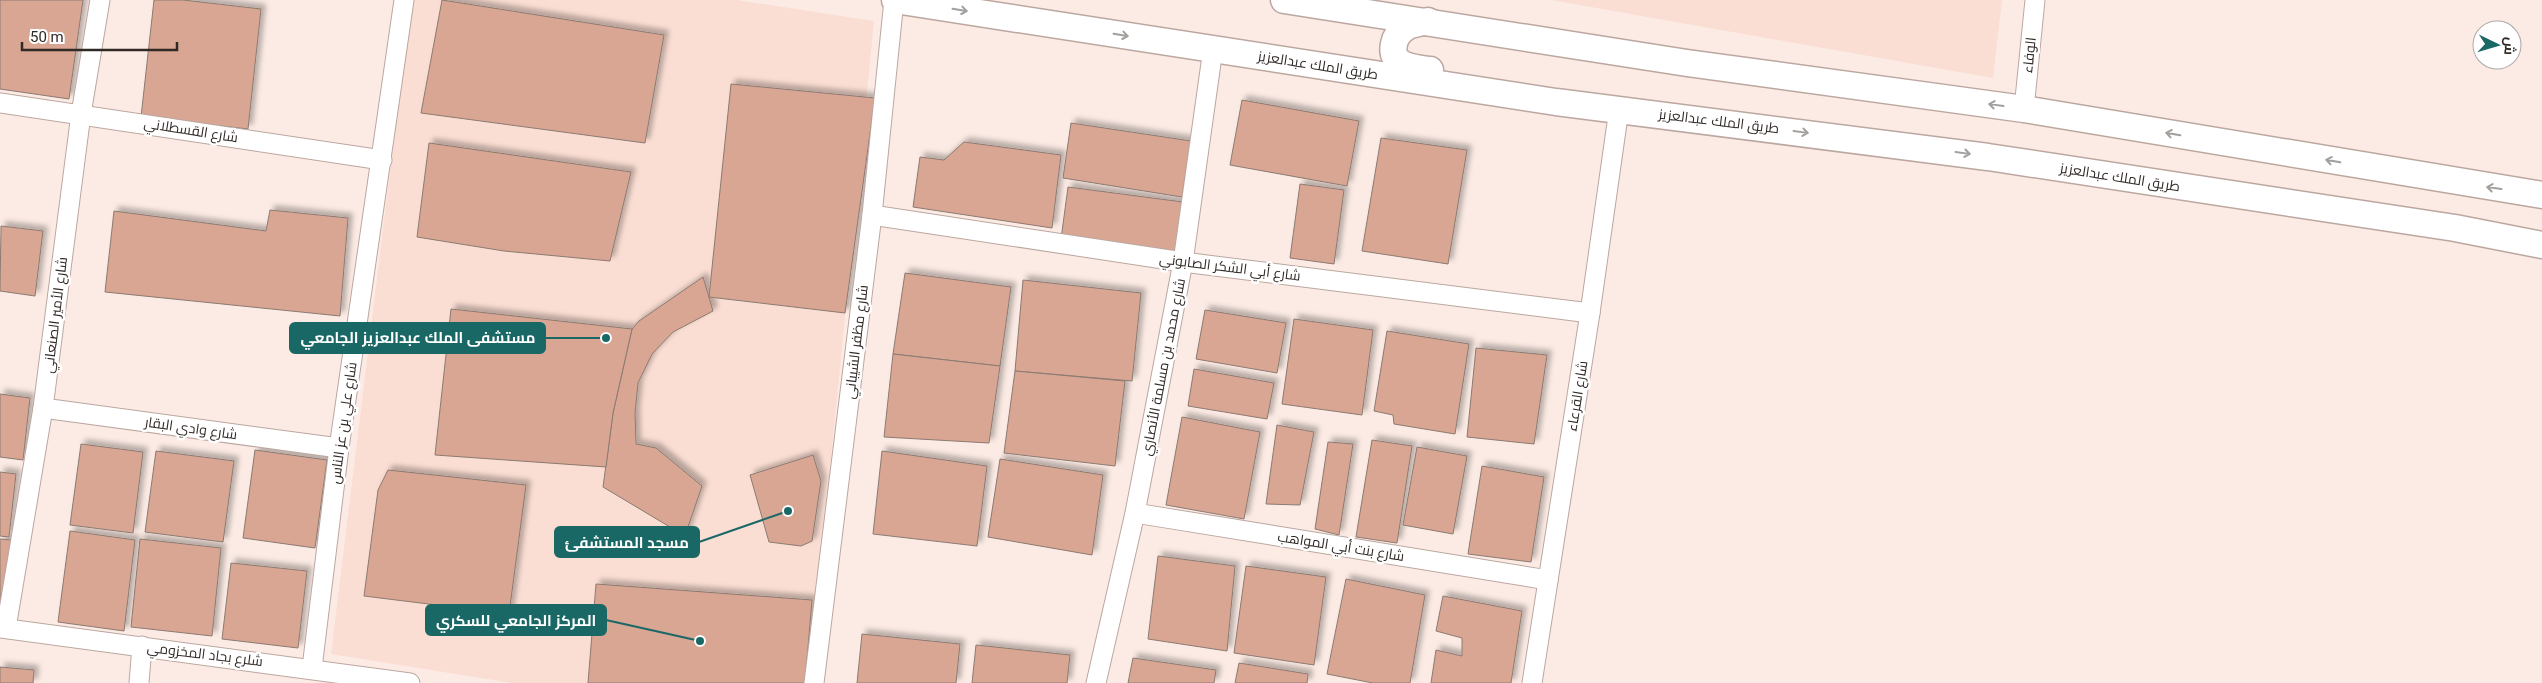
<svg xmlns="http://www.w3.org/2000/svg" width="2542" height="683" font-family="Roboto,Cairo,sans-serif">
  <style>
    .built { fill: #fbded3 }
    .building { fill: #d8a692; stroke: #8c7a72; filter: url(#shadow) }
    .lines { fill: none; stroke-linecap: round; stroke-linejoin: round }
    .minor-casing { stroke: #bba7a0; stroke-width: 21 }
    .secondary-casing { stroke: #bba7a0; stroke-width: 29 }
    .minor { stroke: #fff; stroke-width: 19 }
    .secondary { stroke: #fff; stroke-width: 26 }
    .oneway { stroke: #a29f9d }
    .labels { text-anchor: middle; stroke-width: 5; stroke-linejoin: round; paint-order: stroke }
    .street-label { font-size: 14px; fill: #312926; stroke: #fff }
    .leader { fill: none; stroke: #1a6866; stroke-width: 2 }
    .callout-dot { fill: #1a6866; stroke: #fff; stroke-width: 2 }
    .callout { fill: #1a6866; stroke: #1a6866; stroke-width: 2 }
    .callout-label { font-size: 15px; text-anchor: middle; font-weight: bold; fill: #fff }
  </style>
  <defs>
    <filter id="shadow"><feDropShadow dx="4.5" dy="-4.5" stdDeviation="2.5" flood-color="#0004"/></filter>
  </defs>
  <rect width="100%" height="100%" fill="#fcebe4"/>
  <g class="built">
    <path d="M411,0H737L874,21L809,683H511L331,654Z"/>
    <path d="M1551,0H2002L1993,78Z"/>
  </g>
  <g class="building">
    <path d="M0,0H83L69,99L0,89Z"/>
    <path d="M154,0H183L261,9L248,129L141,117Z"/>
    <path d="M442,0L664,35L645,143L421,113Z"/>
    <path d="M731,84L875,98L845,313L709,297Z"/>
    <path d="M1242,100L1359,121L1347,186L1230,165Z"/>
    <path d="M1071,123L1191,141L1182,197L1063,178Z"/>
    <path d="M1381,138L1467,150L1448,264L1362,251Z"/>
    <path d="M964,142L1061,155L1052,228L913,207L920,157L944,160Z"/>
    <path d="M429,143L631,172L610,261L504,251L417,237Z"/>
    <path d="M1300,184L1344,190L1334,264L1290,258Z"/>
    <path d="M1068,187L1183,202L1177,254L1061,239Z"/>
    <path d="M270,210L348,218L340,316L105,292L114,211L266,231Z"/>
    <path d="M1,226L43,231L35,296L0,291Z"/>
    <path d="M905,273L1011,287L1000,366L893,354Z"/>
    <path d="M703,277L713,311L673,332L652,354L638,383L635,413L636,444L656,448L702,486L685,536L603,487L613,413L632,329L639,321Z"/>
    <path d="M1023,280L1141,293L1132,381L1015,371Z"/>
    <path d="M451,309L632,329L613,413L606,467L435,455Z"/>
    <path d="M1205,310L1286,323L1277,373L1196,359Z"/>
    <path d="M1294,319L1373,330L1362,415L1282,404Z"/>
    <path d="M1387,331L1469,344L1455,434L1394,424L1393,415L1374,411Z"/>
    <path d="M1476,348L1547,355L1534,444L1467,437Z"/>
    <path d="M893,354L1000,366L989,443L884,437Z"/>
    <path d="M1194,369L1274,383L1267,419L1188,406Z"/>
    <path d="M1015,371L1125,381L1115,466L1004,453Z"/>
    <path d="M0,394L30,398L23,460L0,457Z"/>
    <path d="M1182,417L1260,432L1244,519L1166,505Z"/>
    <path d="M1277,425L1314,432L1300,505L1266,504Z"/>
    <path d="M1372,440L1412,446L1397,543L1356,537Z"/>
    <path d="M1328,442L1353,444L1339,535L1315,529Z"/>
    <path d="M81,444L143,452L133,533L70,525Z"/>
    <path d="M1417,447L1467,456L1453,534L1403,525Z"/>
    <path d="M255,450L327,460L315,548L243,538Z"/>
    <path d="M156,451L234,461L223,542L145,532Z"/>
    <path d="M882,451L987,466L977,546L873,534Z"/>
    <path d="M813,455L821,481L812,541L801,546L769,542L750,475Z"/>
    <path d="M1000,459L1103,475L1092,555L988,537Z"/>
    <path d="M1482,466L1544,477L1531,562L1468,554Z"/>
    <path d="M388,470L526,485L509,614L364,596L378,490Z"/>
    <path d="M0,472L16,474L9,537L0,536Z"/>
    <path d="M70,531L135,540L124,631L58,622Z"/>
    <path d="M0,539L11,540L2,607L0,606Z"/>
    <path d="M140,539L221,548L212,636L131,627Z"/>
    <path d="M1158,556L1235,566L1227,651L1148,639Z"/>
    <path d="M231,563L307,571L298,648L222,639Z"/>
    <path d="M1246,566L1326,577L1314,665L1234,653Z"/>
    <path d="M1346,579L1425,595L1410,683H1373L1327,674Z"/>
    <path d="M596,584L812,600L805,683H588Z"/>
    <path d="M1443,596L1522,611L1511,683H1431L1436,650L1462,656V638L1436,631Z"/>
    <path d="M862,634L960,644L956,683H857Z"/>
    <path d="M976,645L1070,655L1067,683H972Z"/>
    <path d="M1133,658L1216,670L1214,683H1128Z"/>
    <path d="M1239,663L1308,674L1307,683H1235Z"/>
    <path d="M0,667L34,670L33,683H0Z"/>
  </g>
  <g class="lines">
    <g class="minor-casing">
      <g id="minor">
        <path d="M0,103L382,160"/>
        <path d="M2024,109L2035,0"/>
        <path d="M872,215L1183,262L1590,313"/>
        <path d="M43,408L339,448"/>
        <path d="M1135,513L1548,580"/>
        <path d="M0,628L410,683"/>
        <path d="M6,628L43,408L81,114L100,0"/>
        <path d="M312,668L339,448L404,0"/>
        <path d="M139,683L142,646"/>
        <path d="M814,683L872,215L894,0"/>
        <path d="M1096,683L1135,513L1183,262L1213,49"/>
        <path d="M1532,683L1590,313L1619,109"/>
      </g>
    </g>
    <g class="secondary-casing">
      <g id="secondary">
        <path d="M895,0L1556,102L1988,157L2455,228L2542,245"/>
        <path d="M1284,0L1687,63L2024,109L2542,195"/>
        <path d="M1428,21C1421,23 1410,24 1405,28C1399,32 1395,38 1394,44C1389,66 1413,68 1430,70"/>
      </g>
    </g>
    <use href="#minor" class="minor"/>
    <use href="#secondary" class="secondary"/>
  </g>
  <defs><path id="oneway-shaft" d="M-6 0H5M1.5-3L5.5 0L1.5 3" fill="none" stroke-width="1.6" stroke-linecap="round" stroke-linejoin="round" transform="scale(1.25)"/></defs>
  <g class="oneway">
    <use href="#oneway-shaft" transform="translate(960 10) rotate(9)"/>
    <use href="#oneway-shaft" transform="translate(1121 35) rotate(9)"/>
    <use href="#oneway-shaft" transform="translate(1996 105) rotate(-172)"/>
    <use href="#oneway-shaft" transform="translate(1801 132) rotate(8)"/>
    <use href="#oneway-shaft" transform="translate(2173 134) rotate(-170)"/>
    <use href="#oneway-shaft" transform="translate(1963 153) rotate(8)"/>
    <use href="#oneway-shaft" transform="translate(2333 161) rotate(-170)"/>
    <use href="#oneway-shaft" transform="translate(2494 188) rotate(-172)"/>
  </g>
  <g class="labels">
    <g class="street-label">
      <text transform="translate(2029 55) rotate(-84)" y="5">الوفاء</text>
      <text transform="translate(1318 65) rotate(9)" y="5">طريق الملك عبدالعزيز</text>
      <text transform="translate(1719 121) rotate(7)" y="5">طريق الملك عبدالعزيز</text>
      <text transform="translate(191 130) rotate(9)" y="5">شارع القسطلاني</text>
      <text transform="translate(2120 177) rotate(9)" y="5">طريق الملك عبدالعزيز</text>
      <text transform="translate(1230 267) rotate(7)" y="5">شارع أبي الشكر الصابوني</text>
      <text transform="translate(55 315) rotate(-83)" y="5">شارع الأمير الصنعاني</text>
      <text transform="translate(856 342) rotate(-83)" y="5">شارع مظفر الشيباني</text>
      <text transform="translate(1163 367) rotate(-79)" y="5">شارع محمد بن مسلمة الأنصاري</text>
      <text transform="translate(1577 396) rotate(-81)" y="5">شارع القرعاء</text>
      <text transform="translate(343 423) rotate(-82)" y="5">شارع علي بن عز الناس</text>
      <text transform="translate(191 428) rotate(8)" y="5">شارع وادي البقار</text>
      <text transform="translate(1341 546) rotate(9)" y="5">شارع بنت أبي المواهب</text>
      <text transform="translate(205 654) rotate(7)" y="5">شلرع بجاد المخزومي</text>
    </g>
  </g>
  <path class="leader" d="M606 338L545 338M788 511L699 542M700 641L606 620"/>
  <g class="callout-dot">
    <circle cx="606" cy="338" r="5"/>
    <circle cx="788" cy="511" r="5"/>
    <circle cx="700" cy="641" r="5"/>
  </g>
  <g class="callout">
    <rect x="290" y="323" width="255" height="30" rx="5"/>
    <rect x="555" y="527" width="144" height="30" rx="5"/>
    <rect x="426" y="605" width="180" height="30" rx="5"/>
  </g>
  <g class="callout-label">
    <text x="418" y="343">مستشفى الملك عبدالعزيز الجامعي</text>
    <text x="627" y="548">مسجد المستشفئ</text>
    <text x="516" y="626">المركز الجامعي للسكري</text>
  </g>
  <g transform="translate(2497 45) rotate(95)"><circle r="24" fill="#ffffff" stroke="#ada9a8"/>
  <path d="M0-4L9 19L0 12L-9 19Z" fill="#1a6866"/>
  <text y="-8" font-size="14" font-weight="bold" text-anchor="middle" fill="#312926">ش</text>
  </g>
  <path d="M22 42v8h155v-8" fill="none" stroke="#312926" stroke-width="2.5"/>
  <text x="30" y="42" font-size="15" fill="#312926" stroke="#ffffff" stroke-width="4" paint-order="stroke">50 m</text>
</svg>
